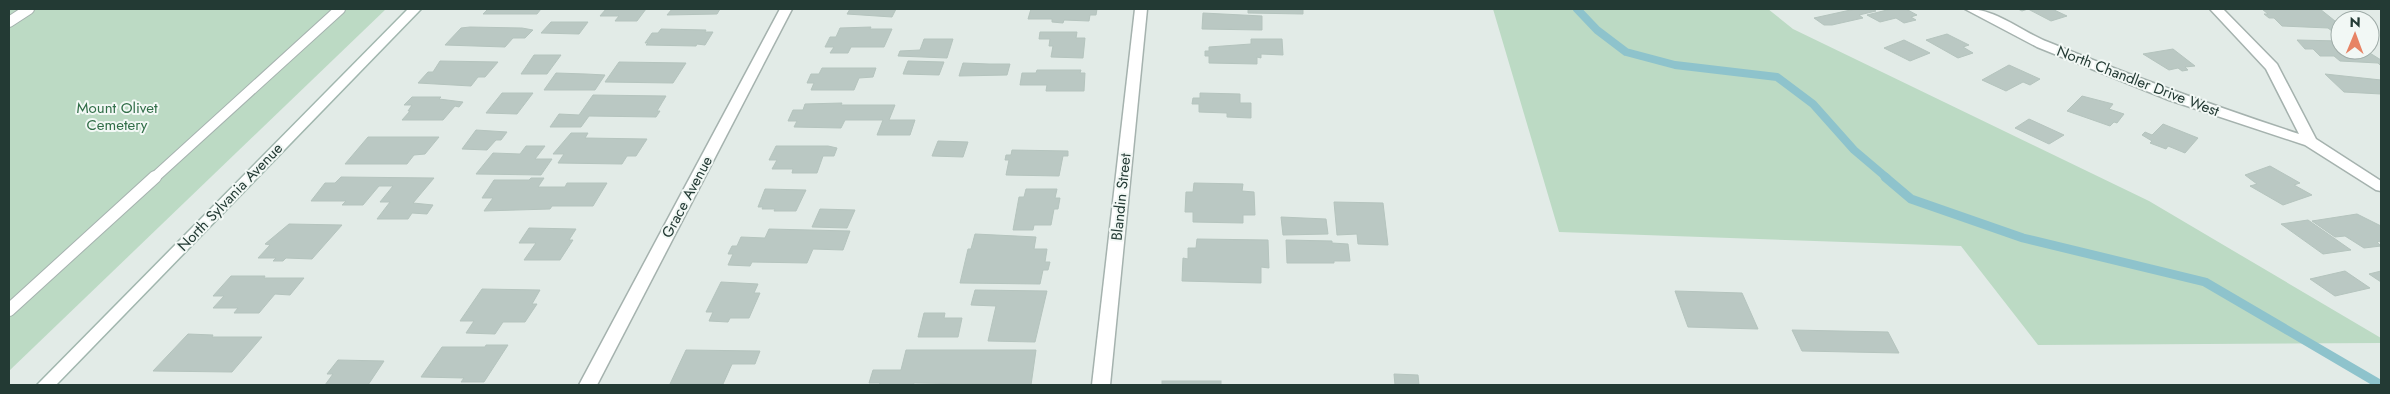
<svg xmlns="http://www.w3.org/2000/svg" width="2390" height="394" font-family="Jost,sans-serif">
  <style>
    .green { fill: #bcdac4 }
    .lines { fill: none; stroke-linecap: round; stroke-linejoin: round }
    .stream-far1 { stroke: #8ec3cc; stroke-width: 8 }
    .stream { stroke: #8ec3cc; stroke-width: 9 }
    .building { fill: #bac8c3; stroke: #b5c4be }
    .service-far1-casing { stroke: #a5b2ae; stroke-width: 12 }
    .service-casing { stroke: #a5b2ae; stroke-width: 14 }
    .minor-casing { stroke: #a5b2ae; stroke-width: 3 }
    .secondary-casing { stroke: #a1b6ae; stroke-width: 3 }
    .service-far1 { stroke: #fff; stroke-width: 10 }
    .service { stroke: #fff; stroke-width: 12 }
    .minor { fill: #fff; fill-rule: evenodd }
    .secondary { fill: #fff; fill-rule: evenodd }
    .labels { text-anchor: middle; stroke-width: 4; stroke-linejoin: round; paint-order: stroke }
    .street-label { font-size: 15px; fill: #233a34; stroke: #f2f8f5 }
    .park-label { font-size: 15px; fill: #316e48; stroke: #f2f8f5 }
  </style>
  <rect width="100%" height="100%" fill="#e2ebe7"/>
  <g class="green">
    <path d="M9,9H386L9,371Z"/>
    <path d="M1493,9H1768L1793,29L2149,201L2381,338V343L2038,345L1961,246L1559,232Z"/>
  </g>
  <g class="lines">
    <path class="stream-far1" d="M1577,9L1597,30L1626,52L1675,65L1777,77L1813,104L1854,150L1887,178"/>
    <path class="stream" d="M1885,177L1911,199L2023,238L2205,282L2381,385"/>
  </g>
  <g class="building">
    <path d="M488,9H541L537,14H483Z"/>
    <path d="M606,9H646L637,21H615L619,16H600Z"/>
    <path d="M672,9H720L717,14L667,15Z"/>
    <path d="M850,9H896L892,17L847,14Z"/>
    <path d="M1031,9H1097L1096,15H1090L1089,21L1064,20L1063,23L1052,22V19H1028Z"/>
    <path d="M1248,9H1303V14L1248,13Z"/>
    <path d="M1855,9H1872L1876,11L1859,15L1863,18L1832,25H1824L1814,18Z"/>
    <path d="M1891,9H1906L1917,15L1911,17L1916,20L1904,23L1896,18L1880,22L1867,15Z"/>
    <path d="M2018,9H2052L2067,16L2051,21L2028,9L2022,11Z"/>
    <path d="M2262,9H2320L2340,25V34H2336L2328,28L2282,26L2274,18H2269L2264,14H2268Z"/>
    <path d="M1203,13L1262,16V30L1202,29Z"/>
    <path d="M551,22H588L579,34L541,33Z"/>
    <path d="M470,27L522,28L533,30L525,38H513L505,47L445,45L461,28Z"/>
    <path d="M871,27L870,29H892L884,47H851L848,53H830L834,47H825L830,37H836L840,28Z"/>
    <path d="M661,29L706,30L705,32H713L705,45L697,44L696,46L646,45L648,43H645L652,33H658Z"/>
    <path d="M1040,32H1077L1076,38H1085L1083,58L1051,57L1053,46H1049L1050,39H1039Z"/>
    <path d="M1947,34L1969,45L1963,47L1973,53L1958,58L1926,40Z"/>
    <path d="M924,39H953L947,58L898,56L900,51L920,50Z"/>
    <path d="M1251,39H1282L1283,55L1261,54V58L1257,57V64L1209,63V56H1205V51H1209V47L1251,44Z"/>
    <path d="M1904,40L1930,53L1910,61L1884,48Z"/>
    <path d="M2297,40L2340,41V50H2365L2381,60V66L2378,63L2340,61L2334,56H2320L2313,49H2305Z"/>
    <path d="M2173,49L2195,66L2185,67L2188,70L2182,71L2178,68L2169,70L2143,54Z"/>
    <path d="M534,55H561L547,74H521Z"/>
    <path d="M440,61L498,62L485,77H478L471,86L418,83L428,72H433Z"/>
    <path d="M908,61L944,62L939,75L903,74Z"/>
    <path d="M619,62L686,63L673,83L605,82Z"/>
    <path d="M963,63L989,64H1010L1007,75L959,76Z"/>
    <path d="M2009,65L2040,79L2030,85L2023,82L2006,91L1982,80Z"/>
    <path d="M822,68H876L873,77L859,78L854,90H811L814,83H807L811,74H819Z"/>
    <path d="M1037,70H1081L1080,73H1085L1084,91H1046L1047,85H1020L1022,73H1036Z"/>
    <path d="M556,73L586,74L605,75L595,90H544Z"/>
    <path d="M2325,74L2381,80V94L2344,92Z"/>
    <path d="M502,93H533L517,114L486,113Z"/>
    <path d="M1200,93L1240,94V103H1251V118L1227,117V113L1199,112V104H1192L1193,98H1200Z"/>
    <path d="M593,95L666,96L657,111H660L656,117L589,116L581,127H550L559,114L579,115Z"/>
    <path d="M2082,96L2113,104L2109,109L2124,114L2117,123L2114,122L2110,126L2067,111Z"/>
    <path d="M412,97H441L439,99L463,102L459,107L455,106L443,120H402L410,111H408L412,105H404Z"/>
    <path d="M842,103L841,105H895L889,120H915L910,135H877L883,120H845L841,128L794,127L797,121H788L793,110H803L805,104Z"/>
    <path d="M2029,119L2064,135L2049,144L2015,128Z"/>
    <path d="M2163,124L2198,138L2185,153L2168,146L2166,149L2150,143L2152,141L2142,135L2145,132L2152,135Z"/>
    <path d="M476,130L507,132L501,140H496L487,150L462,149Z"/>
    <path d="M571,133H588L585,138L647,139L636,156H627L622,164L558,163L564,154H553Z"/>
    <path d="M368,137H439L425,154L414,155L407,164H345Z"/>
    <path d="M938,141L968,142L963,157L932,156Z"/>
    <path d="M526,146H545L535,159H552L541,175L476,174L493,153L520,154Z"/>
    <path d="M776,146H828L837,148L834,156H823L817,173H792L793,169H772L777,160H769Z"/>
    <path d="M1012,150L1068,151V156H1063L1059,176L1006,175L1009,160H1005L1006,155H1011Z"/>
    <path d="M2270,166L2300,183L2294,185L2312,195L2283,205L2250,186L2257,184L2245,175Z"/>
    <path d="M341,177L434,178L413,203L433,205L427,214L412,213L408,219H377L390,202H380L393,186H379L363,205H342L346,201H311L325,183H335Z"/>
    <path d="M531,178H544L538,187H565L567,183H607L593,206H552L550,209L484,211L493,198H482L494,180H529Z"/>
    <path d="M1194,183L1243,184L1242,191L1254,192L1255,215H1243V223L1193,222V212H1185L1186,192H1193Z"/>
    <path d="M765,189L806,190L796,211H774L775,209H762L763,207H758Z"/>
    <path d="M1026,189H1057L1055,198H1060L1058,209H1054L1051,225H1034L1033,230H1013L1019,197H1024Z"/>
    <path d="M1334,202L1383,203L1388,245L1358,244L1357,234L1337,235Z"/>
    <path d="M820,209L855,210L847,228L812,227Z"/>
    <path d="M2357,214L2381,226V241L2377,242L2381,246L2364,248L2345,236L2335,237L2312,221Z"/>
    <path d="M1281,217L1326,219L1328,234L1283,235Z"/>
    <path d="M2308,220L2351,250L2323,254L2281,224Z"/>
    <path d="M289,224L342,225L312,259L286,258L283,261H273L276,258H258L270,245L265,244Z"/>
    <path d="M529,228L576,229L569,240H573L560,260H524L536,243H519Z"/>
    <path d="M769,229L850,231L843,250L813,249L807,263L752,262L750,266L728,265L733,254H728L732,246H737L741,237L765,238Z"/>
    <path d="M975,234L1036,237L1034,249H1047L1045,262H1050L1048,270H1043L1040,284L960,283L968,249H971Z"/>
    <path d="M1197,239L1268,240L1269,268L1261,267V283L1182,281L1183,258L1188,259V248H1196Z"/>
    <path d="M1286,240L1332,241V243L1348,244L1350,261H1334V263H1287Z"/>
    <path d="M2345,271L2370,288L2335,296L2310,279Z"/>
    <path d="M2381,271V282L2369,274Z"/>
    <path d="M231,276H265L264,278H304L290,295L275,294L259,313H234L238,308H213L224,296H213Z"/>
    <path d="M721,282L758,284L754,293H760L749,318H730L728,322L709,321L713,312H706Z"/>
    <path d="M482,289L540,290L532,304H537L525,322H503L495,334L466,333L474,321H460Z"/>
    <path d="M975,290L1047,291L1035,342L988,341L996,306L971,305Z"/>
    <path d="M1675,291L1742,293L1758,329L1688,327Z"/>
    <path d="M924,313H945L944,318H962L958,337H918Z"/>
    <path d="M1792,330L1888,332L1899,353L1802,351Z"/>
    <path d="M188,334L213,335L212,337H262L232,372L153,371Z"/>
    <path d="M486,345H508L484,382H461L464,378L421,377L442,347H485Z"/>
    <path d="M686,350L760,351L755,364H732L723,384H670Z"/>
    <path d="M906,350H1036L1031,385L914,383L913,385H879L880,383H869L873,370H901Z"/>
    <path d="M338,360L384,361L368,385H325L333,374H327Z"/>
    <path d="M1394,374L1418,375L1419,385H1432H1395Z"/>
    <rect x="1162" y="381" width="59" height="4"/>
  </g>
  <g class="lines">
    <g class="service-far1-casing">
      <g id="service-far1">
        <path d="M9,22L29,9"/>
        <path d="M154,178L340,9"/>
      </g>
    </g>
    <g class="service-casing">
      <path id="service" d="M9,310L155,177"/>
    </g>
    <g class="minor-casing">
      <g id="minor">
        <path d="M780,9H792L597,385H579Z"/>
        <path d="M1135,9H1147L1110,385H1092Z"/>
        <path d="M1965,9C1994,7 2022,32 2048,42C2131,76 2214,106 2299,134L2266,69L2210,9H2223L2277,64L2316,139L2381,181V191L2376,190L2305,145L2169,100L2037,47Z"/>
      </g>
    </g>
    <g class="secondary-casing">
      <path id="secondary" d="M408,9H421L56,385H37Z"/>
    </g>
    <use href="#service-far1" class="service-far1"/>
    <use href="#service" class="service"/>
    <use href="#minor" class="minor"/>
    <use href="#secondary" class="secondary"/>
  </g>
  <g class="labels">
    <g class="street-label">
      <text transform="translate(2138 81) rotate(21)" y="5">North Chandler Drive West</text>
      <text transform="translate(230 197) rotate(-46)" y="5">North Sylvania Avenue</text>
      <text transform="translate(687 197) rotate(-62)" y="5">Grace Avenue</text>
      <text transform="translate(1121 197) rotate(-84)" y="5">Blandin Street</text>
    </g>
    <g class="park-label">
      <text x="117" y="113">Mount Olivet<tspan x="117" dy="17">Cemetery</tspan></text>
    </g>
  </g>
  <rect width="2390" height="394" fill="none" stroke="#233a34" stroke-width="20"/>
  <g transform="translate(2355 35) rotate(1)"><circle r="24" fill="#f2f8f5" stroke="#9faca8"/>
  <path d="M0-4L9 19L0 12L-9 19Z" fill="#e78364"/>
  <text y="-8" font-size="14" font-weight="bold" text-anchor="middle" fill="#233a34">N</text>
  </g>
</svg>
